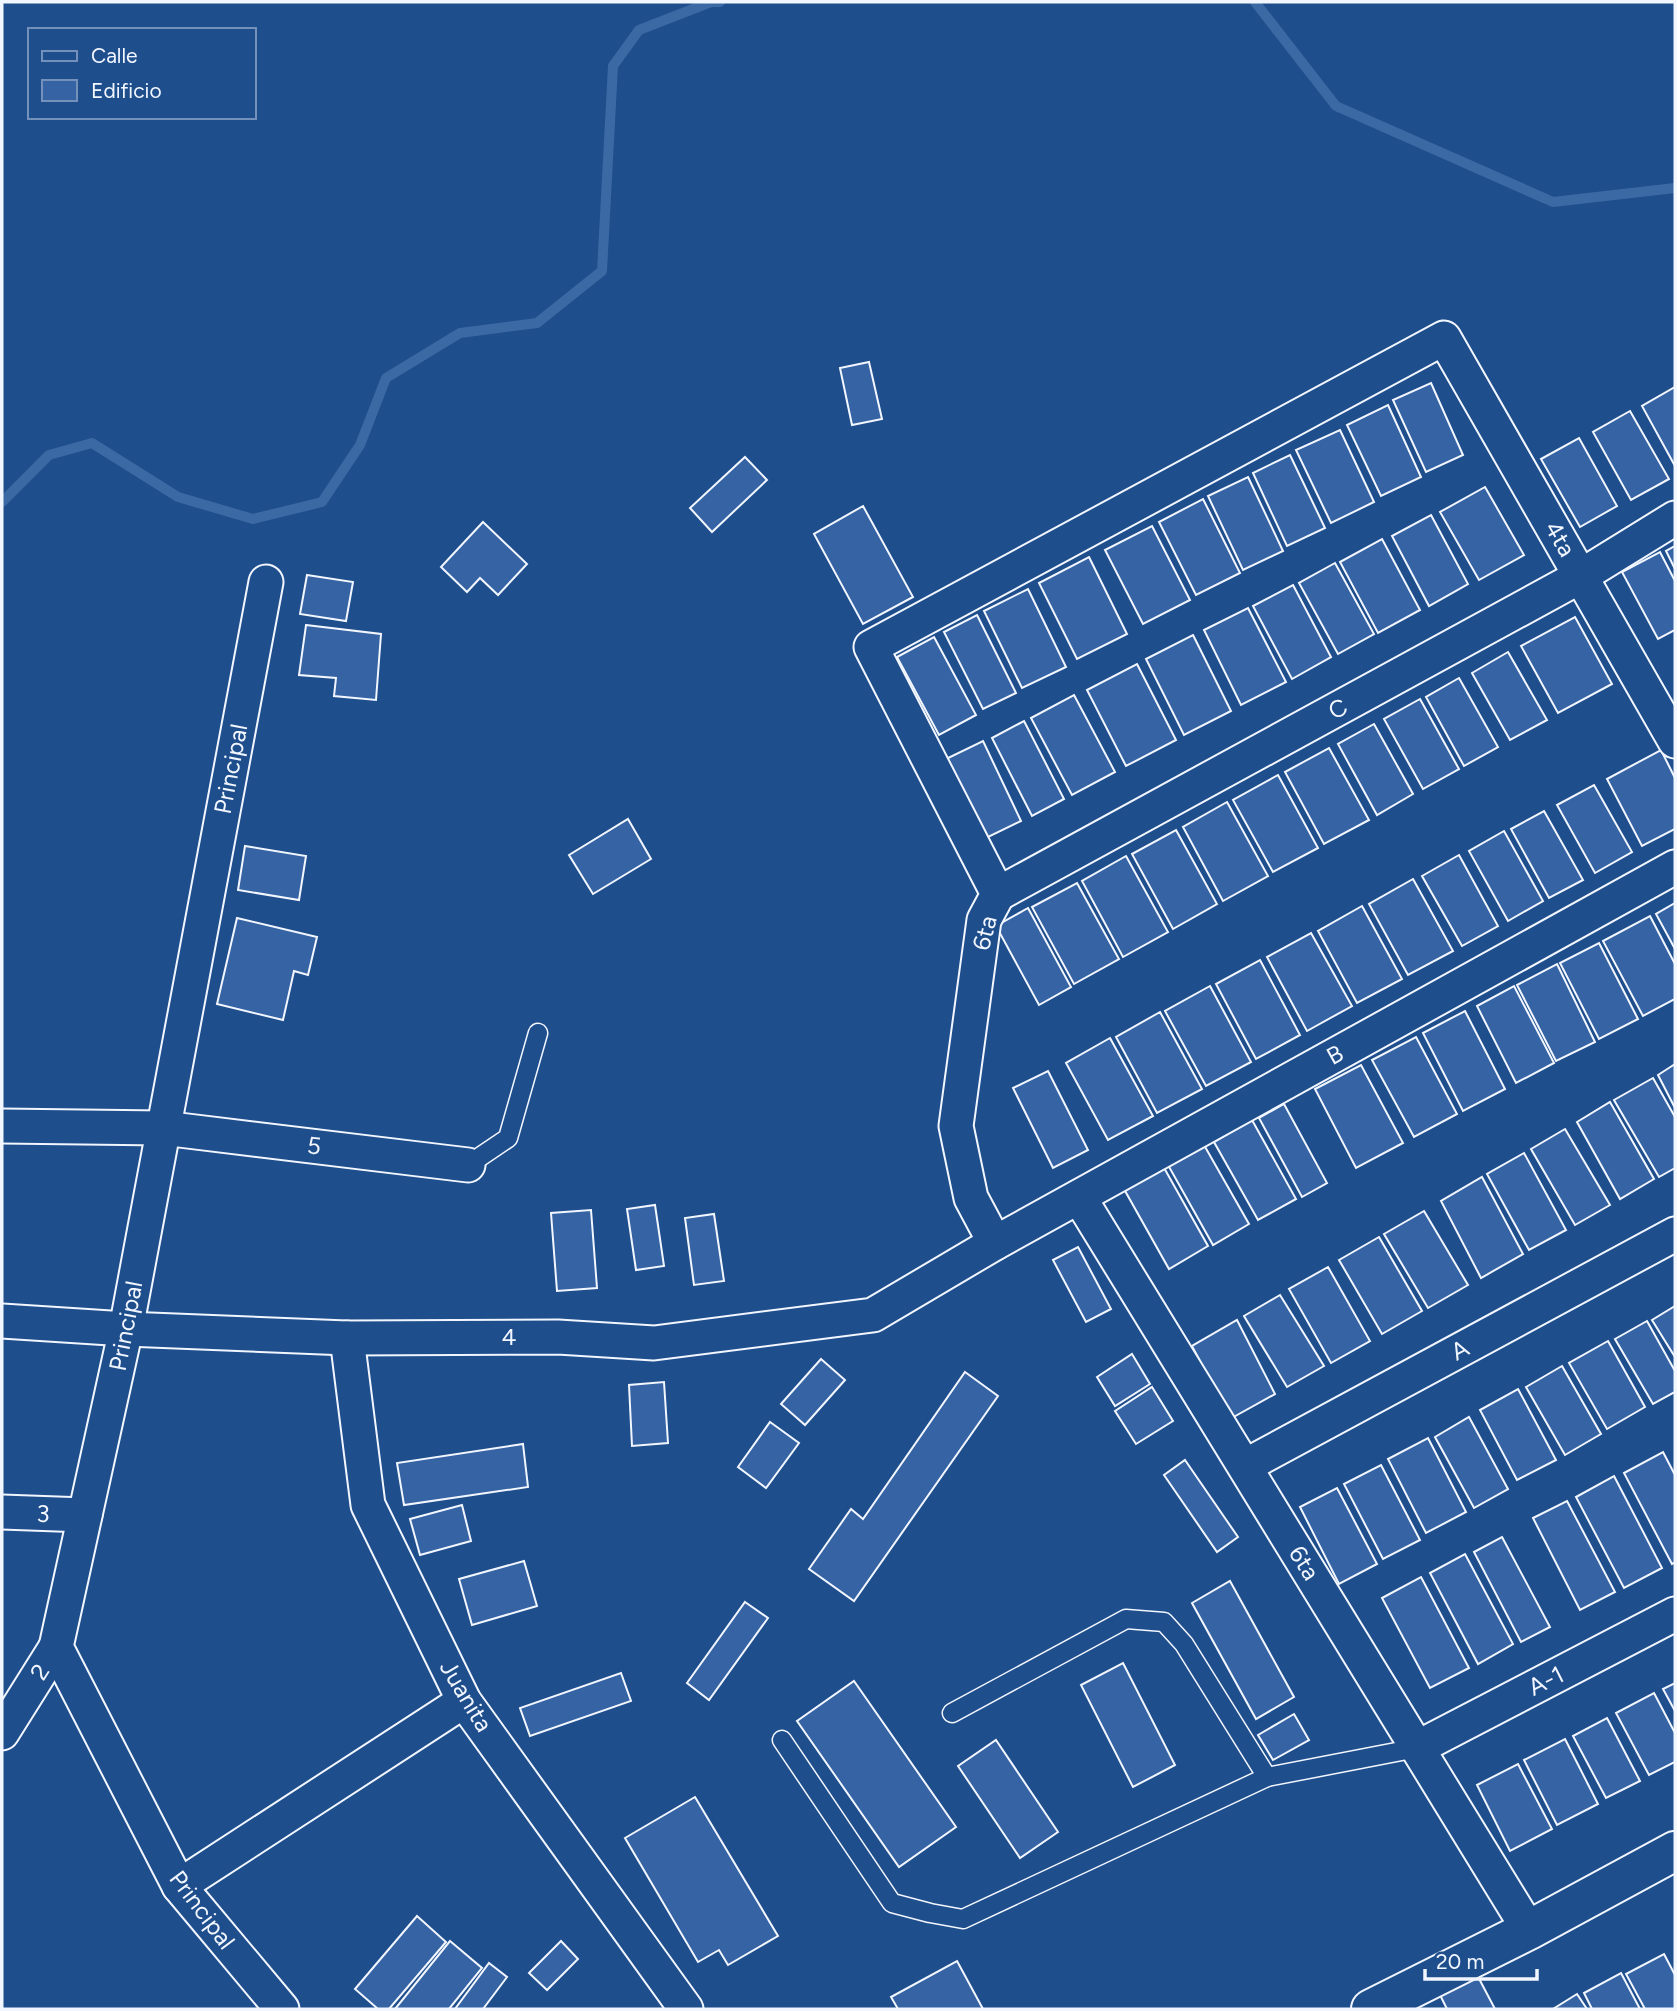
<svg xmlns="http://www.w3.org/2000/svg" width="1677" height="2011" font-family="Figtree,sans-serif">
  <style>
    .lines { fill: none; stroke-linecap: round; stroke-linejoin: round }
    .stream { stroke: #3b69a3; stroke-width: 10 }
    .building { fill: #3563a3; stroke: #f2f6ff; stroke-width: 2 }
    .service-casing { stroke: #f2f6ff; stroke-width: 21 }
    .minor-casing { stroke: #f2f6ff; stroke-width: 37 }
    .tertiary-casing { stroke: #f2f6ff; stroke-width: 42 }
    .service { stroke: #1f4e8c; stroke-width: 18 }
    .minor { stroke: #1f4e8c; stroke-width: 33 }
    .tertiary { stroke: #1f4e8c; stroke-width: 38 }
    .labels { text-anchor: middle; stroke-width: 5; stroke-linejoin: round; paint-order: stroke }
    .street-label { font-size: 24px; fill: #f2f6ff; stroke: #1f4e8c }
  </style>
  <rect width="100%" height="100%" fill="#1f4e8c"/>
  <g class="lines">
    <g class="stream">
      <path d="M1255,2L1336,106L1553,202L1675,188"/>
      <path d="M2,502L49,455L92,443L178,497L253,519L322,502L360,445L386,378L460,333L537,323L602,271L613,66L639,30L711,2H720"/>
    </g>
  </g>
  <g class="building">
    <path d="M869,362L882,419L852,425L840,368Z"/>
    <path d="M1431,383L1463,455L1426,472L1393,400Z"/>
    <path d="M1675,387V466L1642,406Z"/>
    <path d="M1388,405L1421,477L1381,496L1347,425Z"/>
    <path d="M1630,411L1669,479L1631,500L1593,432Z"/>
    <path d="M1340,430L1374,502L1331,523L1296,450Z"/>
    <path d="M1579,438L1617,506L1580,527L1541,459Z"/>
    <path d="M1290,455L1325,528L1287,546L1253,473Z"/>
    <path d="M745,457L767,480L712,532L690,508Z"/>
    <path d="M1248,477L1283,551L1243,570L1208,496Z"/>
    <path d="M1485,487L1524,555L1479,580L1440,512Z"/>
    <path d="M1203,499L1240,573L1196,595L1159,522Z"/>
    <path d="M863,506L913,597L863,624L814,534Z"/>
    <path d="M1431,515L1468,584L1429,606L1392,536Z"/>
    <path d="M483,522L527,564L498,595L480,578L467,592L441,567Z"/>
    <path d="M1152,526L1190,600L1143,624L1105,550Z"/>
    <path d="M1382,539L1420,610L1378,633L1340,562Z"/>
    <path d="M1675,546V569L1666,551Z"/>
    <path d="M1660,552L1675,581V630L1658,639L1622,572Z"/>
    <path d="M1089,557L1127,634L1077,659L1039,583Z"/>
    <path d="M1335,563L1374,634L1338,654L1299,583Z"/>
    <path d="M307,575L353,582L346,621L300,614Z"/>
    <path d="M1293,585L1331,657L1292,679L1253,606Z"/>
    <path d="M1028,589L1066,667L1022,688L984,611Z"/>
    <path d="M1248,608L1286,682L1241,705L1204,630Z"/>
    <path d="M977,615L1016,693L983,709L944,632Z"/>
    <path d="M1575,617L1612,684L1558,713L1521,646Z"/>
    <path d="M306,625L381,634L376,700L334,696L336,678L299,675Z"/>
    <path d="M1193,635L1231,711L1184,735L1146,659Z"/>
    <path d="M934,637L976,715L939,735L897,657Z"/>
    <path d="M1508,652L1547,720L1510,740L1472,673Z"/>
    <path d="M1137,664L1176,740L1126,766L1087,690Z"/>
    <path d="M1459,678L1498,747L1464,766L1426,697Z"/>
    <path d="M1074,695L1115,772L1072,795L1031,718Z"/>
    <path d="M1420,699L1459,769L1423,789L1384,719Z"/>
    <path d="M1024,721L1064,799L1032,816L992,738Z"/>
    <path d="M1374,724L1413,794L1377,815L1338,744Z"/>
    <path d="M983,741L1021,821L984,839L946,759Z"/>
    <path d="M1329,748L1369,820L1324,844L1285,772Z"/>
    <path d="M1661,750L1675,778V829L1642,846L1607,779Z"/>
    <path d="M1278,775L1318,848L1273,872L1233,800Z"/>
    <path d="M1594,785L1632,852L1595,873L1557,805Z"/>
    <path d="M1227,802L1268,876L1223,901L1183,827Z"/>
    <path d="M1544,811L1583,880L1549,898L1511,829Z"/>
    <path d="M628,819L651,859L593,894L569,855Z"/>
    <path d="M1176,830L1217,904L1173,929L1132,854Z"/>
    <path d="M1504,831L1543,901L1508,921L1469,851Z"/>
    <path d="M245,846L306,856L299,900L238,890Z"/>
    <path d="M1459,855L1498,926L1462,946L1422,876Z"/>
    <path d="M1126,856L1168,932L1123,957L1082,881Z"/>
    <path d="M1413,879L1453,951L1408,975L1369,904Z"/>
    <path d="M1077,883L1119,959L1074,984L1032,907Z"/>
    <path d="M1675,903V949L1656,914Z"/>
    <path d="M1362,906L1402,979L1357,1003L1318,931Z"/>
    <path d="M1028,908L1071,987L1039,1005L996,926Z"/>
    <path d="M1650,916L1675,964V999L1643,1016L1603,941Z"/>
    <path d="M237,918L317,937L308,975L294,971L283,1020L217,1004Z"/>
    <path d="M1311,933L1352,1006L1307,1031L1267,957Z"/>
    <path d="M1599,943L1638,1019L1599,1039L1560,963Z"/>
    <path d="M1260,960L1300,1035L1256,1059L1216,984Z"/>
    <path d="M1557,964L1595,1042L1556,1061L1517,985Z"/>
    <path d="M1210,986L1251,1062L1206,1086L1165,1011Z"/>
    <path d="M1514,986L1554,1063L1516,1083L1477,1006Z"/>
    <path d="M1465,1011L1505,1089L1463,1111L1423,1033Z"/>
    <path d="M1160,1012L1202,1089L1157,1113L1116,1037Z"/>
    <path d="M1416,1037L1457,1114L1414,1137L1372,1060Z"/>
    <path d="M1110,1038L1153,1116L1108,1140L1066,1063Z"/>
    <path d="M1675,1064V1108L1658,1075Z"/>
    <path d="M1361,1065L1403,1143L1356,1168L1315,1089Z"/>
    <path d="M1048,1071L1088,1150L1053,1168L1013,1088Z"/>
    <path d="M1653,1078L1675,1117V1168L1659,1177L1614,1100Z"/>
    <path d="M1610,1102L1654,1179L1620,1199L1577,1122Z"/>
    <path d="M1284,1104L1327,1183L1302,1197L1259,1118Z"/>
    <path d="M1252,1120L1296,1199L1258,1220L1214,1142Z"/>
    <path d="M1565,1129L1610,1205L1575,1225L1531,1149Z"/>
    <path d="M1204,1145L1249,1224L1213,1245L1168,1165Z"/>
    <path d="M1524,1153L1566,1230L1529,1250L1487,1174Z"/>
    <path d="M1163,1166L1208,1246L1169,1269L1124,1189Z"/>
    <path d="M1482,1177L1523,1254L1481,1278L1441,1201Z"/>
    <path d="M655,1205L664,1266L636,1270L627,1209Z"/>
    <path d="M591,1210L597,1288L557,1291L551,1213Z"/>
    <path d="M1424,1211L1468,1285L1428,1308L1384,1234Z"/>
    <path d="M714,1214L724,1281L694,1285L685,1218Z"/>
    <path d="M1379,1237L1422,1311L1382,1334L1339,1260Z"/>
    <path d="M1078,1247L1111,1309L1086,1322L1053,1260Z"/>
    <path d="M1328,1267L1370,1341L1331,1363L1289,1289Z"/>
    <path d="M1280,1295L1324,1366L1287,1387L1244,1316Z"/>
    <path d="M1675,1306V1357L1652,1320Z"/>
    <path d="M1237,1320L1275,1394L1230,1419L1192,1346Z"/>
    <path d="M1647,1321L1675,1371V1392L1653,1404L1615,1339Z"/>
    <path d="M1608,1341L1645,1407L1607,1429L1569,1363Z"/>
    <path d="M1132,1354L1150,1384L1115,1406L1097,1377Z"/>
    <path d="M821,1359L845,1380L805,1425L781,1404Z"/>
    <path d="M1562,1366L1601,1434L1565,1455L1526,1387Z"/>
    <path d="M965,1372L998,1396L854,1601L809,1569L851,1509L863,1519Z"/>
    <path d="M664,1382L668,1443L632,1446L629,1385Z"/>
    <path d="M1152,1387L1173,1421L1136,1444L1115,1411Z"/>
    <path d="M1518,1389L1556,1460L1517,1480L1480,1410Z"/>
    <path d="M1469,1417L1508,1489L1474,1508L1435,1437Z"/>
    <path d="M770,1422L799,1443L766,1488L738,1467Z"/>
    <path d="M1428,1438L1466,1512L1426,1533L1388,1459Z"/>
    <path d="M523,1444L528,1487L404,1505L397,1463Z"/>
    <path d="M1663,1452L1675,1475V1562L1672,1564L1624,1473Z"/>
    <path d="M1185,1460L1238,1537L1217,1552L1164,1475Z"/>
    <path d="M1381,1465L1420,1540L1383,1559L1344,1484Z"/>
    <path d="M1614,1476L1662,1568L1624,1588L1576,1497Z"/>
    <path d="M1337,1488L1377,1564L1339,1584L1300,1507Z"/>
    <path d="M1567,1501L1615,1592L1580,1610L1533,1518Z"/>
    <path d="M462,1505L471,1541L420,1555L410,1519Z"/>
    <path d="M1502,1537L1550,1627L1521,1642L1474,1552Z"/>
    <path d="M1465,1554L1513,1644L1478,1664L1430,1573Z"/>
    <path d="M524,1561L537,1606L472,1625L459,1579Z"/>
    <path d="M1421,1577L1469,1668L1430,1688L1382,1598Z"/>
    <path d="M1230,1581L1294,1697L1256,1719L1192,1603Z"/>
    <path d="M745,1602L768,1618L709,1700L687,1683Z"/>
    <path d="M1123,1663L1175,1765L1133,1787L1081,1685Z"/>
    <path d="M621,1673L631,1701L530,1736L520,1708Z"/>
    <path d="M854,1681L956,1827L899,1867L797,1721Z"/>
    <path d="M1675,1683V1711L1663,1689Z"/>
    <path d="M1654,1693L1675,1733V1762L1649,1775L1616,1713Z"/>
    <path d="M1294,1714L1309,1740L1273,1760L1258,1735Z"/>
    <path d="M1607,1718L1640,1781L1606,1798L1573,1736Z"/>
    <path d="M1565,1739L1598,1804L1557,1825L1524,1760Z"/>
    <path d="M996,1740L1058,1832L1020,1858L958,1766Z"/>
    <path d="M1518,1764L1552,1829L1510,1851L1477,1785Z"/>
    <path d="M695,1797L778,1936L728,1965L719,1950L698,1962L625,1838Z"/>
    <path d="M417,1916L446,1942L389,2009H378L355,1989Z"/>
    <path d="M450,1941L482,1968L449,2009H395Z"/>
    <path d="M561,1941L578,1959L547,1990L529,1973Z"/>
    <path d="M1664,1954L1675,1975V2009H1645L1626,1974Z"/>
    <path d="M957,1961L983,2009H898L891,1997Z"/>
    <path d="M489,1963L507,1977L483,2009H455Z"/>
    <path d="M1475,1971L1495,2009H1447L1438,1991Z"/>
    <path d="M1621,1973L1640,2009H1592L1584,1993Z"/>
    <path d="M1577,1994L1587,2009H1553Z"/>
  </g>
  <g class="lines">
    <g class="service-casing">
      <g id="service">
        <path d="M468,1165L508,1138L538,1033"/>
        <path d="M952,1713L1126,1619L1164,1622L1184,1644L1267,1777"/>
        <path d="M782,1740L892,1903L930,1913L963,1919L1267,1777L1417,1748"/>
      </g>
    </g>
    <g class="minor-casing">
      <g id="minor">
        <path d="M266,582L126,1329L56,1647L179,1886L282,2009"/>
        <path d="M998,894L1581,576L1675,518"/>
        <path d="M2,1126L163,1128L468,1165"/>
        <path d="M1079,1197L1529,1930"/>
        <path d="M995,1243L971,1198L956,1126L984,920L998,894L871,647L1444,338L1675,741"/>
        <path d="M2,1321L126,1329L347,1338L558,1337L654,1343L873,1315L995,1243L1675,867"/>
        <path d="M347,1338L368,1505L464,1701L686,2009"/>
        <path d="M1245,1466L1675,1234"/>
        <path d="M2,1512L85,1515"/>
        <path d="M2,1733L56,1647"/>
        <path d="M1417,1748L1675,1614"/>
        <path d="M179,1886L464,1701"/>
      </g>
    </g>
    <g class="tertiary-casing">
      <path id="tertiary" d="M1371,2009L1529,1930L1675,1851"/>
    </g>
    <use href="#service" class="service"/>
    <use href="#minor" class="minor"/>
    <use href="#tertiary" class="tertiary"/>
  </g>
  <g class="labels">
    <g class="street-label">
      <text transform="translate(1560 539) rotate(60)" y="8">4ta</text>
      <text transform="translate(1338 709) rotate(-29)" y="8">C</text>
      <text transform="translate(231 769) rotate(-79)" y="8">Principal</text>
      <text transform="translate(985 933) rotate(-76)" y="8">6ta</text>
      <text transform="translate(1335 1055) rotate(-29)" y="8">B</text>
      <text transform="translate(314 1146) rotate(7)" y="8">5</text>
      <text transform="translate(126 1326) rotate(-79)" y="8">Principal</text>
      <text x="509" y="1345">4</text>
      <text transform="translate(1460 1350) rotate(-28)" y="8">A</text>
      <text transform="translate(43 1514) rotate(2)" y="8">3</text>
      <text transform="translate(1304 1563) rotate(58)" y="8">6ta</text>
      <text transform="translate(40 1672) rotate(-58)" y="8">2</text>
      <text transform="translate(1546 1681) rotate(-27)" y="8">A-1</text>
      <text transform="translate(466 1696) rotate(59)" y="8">Juanita</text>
      <text transform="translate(202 1910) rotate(53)" y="8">Principal</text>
    </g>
  </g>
  <rect width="1677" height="2011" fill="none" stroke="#f2f6ff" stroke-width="7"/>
  <rect x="28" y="28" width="228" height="91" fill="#1f4e8c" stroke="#7391ba" stroke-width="2"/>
  <rect x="42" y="51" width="35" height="10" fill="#1f4e8c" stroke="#7391ba" stroke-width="2"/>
  <text x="91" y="63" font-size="21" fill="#f2f6ff">Calle</text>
  <rect x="42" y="80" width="35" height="21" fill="#3563a3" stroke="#7391ba" stroke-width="2"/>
  <text x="91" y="98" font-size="21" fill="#f2f6ff">Edificio</text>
  <path d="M1425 1969v10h112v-10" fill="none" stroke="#f2f6ff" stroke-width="3.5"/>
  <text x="1436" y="1969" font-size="21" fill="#f2f6ff" stroke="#1f4e8c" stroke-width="5" paint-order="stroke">20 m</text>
</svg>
